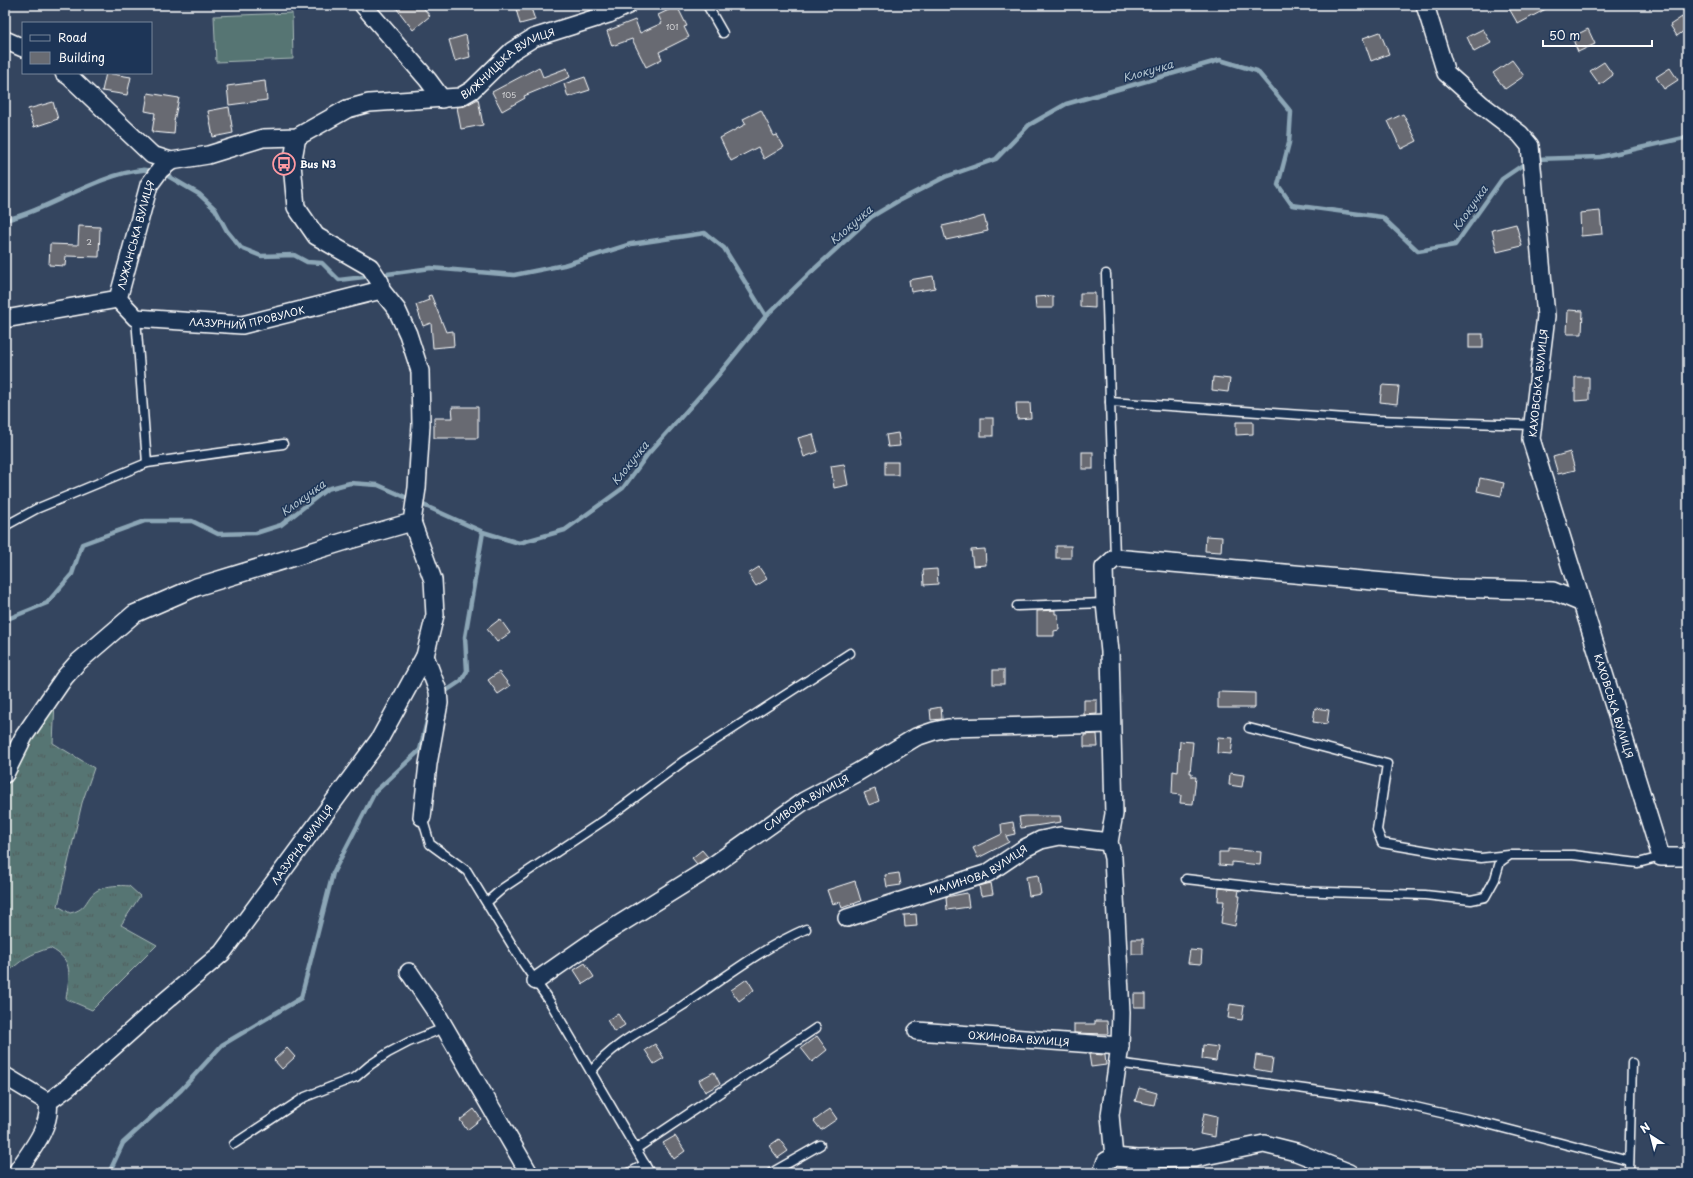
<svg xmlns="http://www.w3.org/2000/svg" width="1693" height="1178" font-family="'Playpen Sans',sans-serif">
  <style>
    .grass { fill: url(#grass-tufts); stroke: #aabab9 }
    .garden { fill: #567573; stroke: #aabab9 }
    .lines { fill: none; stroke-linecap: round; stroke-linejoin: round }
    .stream { stroke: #8ca6b6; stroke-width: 4.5 }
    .building { fill: #686b72; stroke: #fff }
    .lane-casing { stroke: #fff; stroke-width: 11 }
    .street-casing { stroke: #fff; stroke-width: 20 }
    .lane { stroke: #1d3557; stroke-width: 8 }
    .street { stroke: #1d3557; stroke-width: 17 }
    .labels { text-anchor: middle; stroke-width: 3; stroke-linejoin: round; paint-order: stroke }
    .number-label { font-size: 8px; fill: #d9dadc }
    .street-label { font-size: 10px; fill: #fff; stroke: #1d3557 }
    .poi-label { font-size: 10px; font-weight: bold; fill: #fff; stroke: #1d3557; text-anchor: start }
    .water-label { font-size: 11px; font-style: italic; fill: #b2c3cf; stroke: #1d3557 }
  </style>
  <defs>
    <pattern id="grass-tufts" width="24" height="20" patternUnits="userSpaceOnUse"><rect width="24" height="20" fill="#567573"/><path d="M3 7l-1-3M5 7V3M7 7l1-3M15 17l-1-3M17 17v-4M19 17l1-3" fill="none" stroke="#505c5c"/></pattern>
  </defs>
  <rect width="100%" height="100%" fill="#34455f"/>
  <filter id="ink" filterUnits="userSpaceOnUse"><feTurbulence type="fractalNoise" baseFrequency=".025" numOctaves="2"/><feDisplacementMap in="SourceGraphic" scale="8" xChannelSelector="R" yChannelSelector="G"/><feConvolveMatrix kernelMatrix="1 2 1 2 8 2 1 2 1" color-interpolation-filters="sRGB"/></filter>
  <g filter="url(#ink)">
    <path class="grass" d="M42,693L55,701L53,743L94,768L82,803L58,906L70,913C89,909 85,897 98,890C108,885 119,885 129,886L140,896L121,925L157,945L92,1010L66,999C69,975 75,961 50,948C32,953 18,961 5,976V762Z"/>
    <path class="garden" d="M292,13L293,59L216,62L214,16Z"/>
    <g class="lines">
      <g class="stream">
        <path d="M1534,159L1600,157L1688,137"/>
        <path d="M161,174L168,176L199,194L215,209L227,231L241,248L261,256L294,255L307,262L322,263L339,280L372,276"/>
        <path d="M5,220C49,210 98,174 142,170C145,169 150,171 154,172"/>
        <path d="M380,275L431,268L514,275L564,265L631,244L705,233L724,248L766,316"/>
        <path d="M419,503L483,532L519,543L565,530L623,488L648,454L715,379L766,316L810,273L871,217L898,201L945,177L996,159L1029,125L1066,104L1220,60L1257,71L1291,112L1289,143L1278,185L1292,205L1382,217L1418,251L1455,245L1502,179L1527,162"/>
        <path d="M5,620L47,603L72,574L82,544L145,521H192L218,534L256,533L281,525L327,489L350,483L378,485L412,500"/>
        <path d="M443,693L461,681L467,671L465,637L483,532"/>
        <path d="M109,1173L123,1143L181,1090L222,1045L301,998L333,873L375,792L420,750L429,713"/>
      </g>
    </g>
    <g class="building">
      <path d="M394,5H421L430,16L413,30Z"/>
      <path d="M515,5H530L535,20L520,24Z"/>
      <path d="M1507,5H1553L1518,24Z"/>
      <path d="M677,6L687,26L684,27L689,37L659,52L662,59L646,67L632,39L612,46L607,31L635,20L640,33L662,23L658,15Z"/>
      <path d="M1682,17L1688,28L1677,36L1670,25Z"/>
      <path d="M1483,29L1491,43L1474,52L1467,37Z"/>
      <path d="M1588,29L1595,44L1578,52L1572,37Z"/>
      <path d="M1380,32L1389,54L1371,61L1363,38Z"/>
      <path d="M466,35L470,57L455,61L449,40Z"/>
      <path d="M1512,60L1524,76L1505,89L1493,73Z"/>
      <path d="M1604,62L1613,75L1600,85L1590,71Z"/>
      <path d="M539,67L543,77L567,68L570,77L524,96L525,98L502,111L492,92Z"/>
      <path d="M1670,68L1678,80L1664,89L1656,77Z"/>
      <path d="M106,73L131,77L127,95L102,91Z"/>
      <path d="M585,77L590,90L568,97L564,84Z"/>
      <path d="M265,81L267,100L229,105L227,86Z"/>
      <path d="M148,93L179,98L174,121L175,122L174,134L152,132L155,113L145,111Z"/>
      <path d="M478,99L483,125L461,129L457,107L465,106Z"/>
      <path d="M53,102L58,119L34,127L28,109Z"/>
      <path d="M229,107L233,133L213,137L208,111Z"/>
      <path d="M761,110L774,136L777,135L784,147L764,159L758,147L731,161L720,138L746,124L743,119Z"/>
      <path d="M1403,114L1417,141L1401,149L1388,121Z"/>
      <path d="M1600,211L1602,234L1581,236L1580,213Z"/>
      <path d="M984,216L988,231L946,240L942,226L960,222L961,223Z"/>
      <path d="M1516,224L1522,246L1497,252L1492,230Z"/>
      <path d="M79,226L100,227L99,257L66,256L65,266L49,265L50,244L78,245Z"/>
      <path d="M933,276L935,288L911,292L909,280Z"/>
      <path d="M1080,293H1095V308L1080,307Z"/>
      <path d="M431,295L446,332L453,331L454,346L433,348L431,323L423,326L416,305L429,300L428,296Z"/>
      <path d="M1053,296V308H1036L1035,297Z"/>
      <path d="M1568,310L1583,311L1582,334H1567Z"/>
      <rect x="1469" y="334" width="14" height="14"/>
      <path d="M1213,377L1230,379L1228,392L1212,390Z"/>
      <path d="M1575,377H1589V400L1575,401Z"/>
      <path d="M1382,385L1399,386L1397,404L1380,402Z"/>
      <path d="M1016,403H1030L1031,418L1017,419Z"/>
      <path d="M452,407H478V438H434V418H453Z"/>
      <rect x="981" y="418" width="12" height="18"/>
      <path d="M1236,422H1253V434L1236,435Z"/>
      <path d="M898,433L900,446L888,447L886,435Z"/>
      <path d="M813,434L818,452L804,457L798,438Z"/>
      <rect x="1082" y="452" width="11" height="17"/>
      <path d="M1570,452L1575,470L1558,474L1553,457Z"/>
      <rect x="885" y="462" width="13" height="13"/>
      <path d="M844,464L848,485L834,488L831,466Z"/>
      <path d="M1480,478L1504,483L1501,496L1477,491Z"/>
      <path d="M1206,536L1222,537L1221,552L1205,551Z"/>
      <rect x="1056" y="546" width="15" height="12"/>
      <path d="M985,549L986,565L973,566L971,550Z"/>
      <path d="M759,567L767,579L756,586L748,574Z"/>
      <path d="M937,569L938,584L924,585L923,570Z"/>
      <path d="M1055,610V614H1058L1059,630L1054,631V636H1037V611Z"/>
      <path d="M500,619L510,633L497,642L487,629Z"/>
      <rect x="993" y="670" width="11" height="14"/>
      <path d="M499,672L510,686L498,694L488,680Z"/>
      <path d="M1218,692L1255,693V708H1218Z"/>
      <path d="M1084,700H1097V714L1084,715Z"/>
      <path d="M941,707L942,719L931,720L930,709Z"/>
      <path d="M1315,708L1329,710L1327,724L1313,722Z"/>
      <path d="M1097,734L1098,747H1084V735Z"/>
      <path d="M1218,737L1233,738L1231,754L1217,753Z"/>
      <path d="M1180,741L1193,742L1190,773H1192V777H1196L1193,804L1180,803L1181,795L1172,794L1173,771L1178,772Z"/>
      <path d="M1230,773L1244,775L1242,787L1229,785Z"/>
      <path d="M875,789L879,801L869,805L864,793Z"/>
      <path d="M1026,816H1060L1061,822L1021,828L1019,817Z"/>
      <path d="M1013,822L1015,834L1006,836L1009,842L978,858L973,848L1002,834L1001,824Z"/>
      <path d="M1228,849L1261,852L1260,865L1232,862V866L1219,865V852H1228Z"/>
      <path d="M702,850L708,857L697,864L692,858Z"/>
      <path d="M899,873L901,885L887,887L885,875Z"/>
      <path d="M1038,875L1041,894L1029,896L1026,877Z"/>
      <path d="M855,881L861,901L842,908L840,902L832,904L827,890Z"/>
      <path d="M991,883L993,894L981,896L979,886Z"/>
      <path d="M1219,888L1239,890L1238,896H1240L1235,926L1221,923L1224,901H1218Z"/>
      <path d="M967,893L969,907L947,910L946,897Z"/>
      <path d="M916,914L917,926L905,927L904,915Z"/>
      <rect x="1132" y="939" width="11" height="15"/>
      <path d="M1190,950L1202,951L1201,964L1188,963Z"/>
      <path d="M585,963L594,977L583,984L574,970Z"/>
      <path d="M747,979L754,990L739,1001L731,990Z"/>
      <rect x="1134" y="994" width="12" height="13"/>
      <path d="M1230,1004L1244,1006L1242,1020L1228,1018Z"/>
      <path d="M618,1014L625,1025L614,1032L607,1020Z"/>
      <path d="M1095,1021H1107L1108,1034L1074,1033V1024H1095Z"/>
      <path d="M817,1036L827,1050L812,1062L801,1048Z"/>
      <path d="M655,1044L664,1058L654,1064L645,1050Z"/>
      <path d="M1203,1045L1218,1047L1216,1061L1202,1059Z"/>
      <path d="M287,1048L295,1057L282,1069L274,1060Z"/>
      <path d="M1089,1054L1105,1055L1106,1065L1091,1067Z"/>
      <path d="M1256,1055L1273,1058L1271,1072L1254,1069Z"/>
      <path d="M714,1072L720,1084L705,1092L699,1080Z"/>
      <path d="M1139,1088L1157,1093L1154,1105L1135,1101Z"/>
      <path d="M474,1109L481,1119L467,1130L460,1120Z"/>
      <path d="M830,1109L837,1119L821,1130L814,1121Z"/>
      <path d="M1204,1113L1217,1116L1215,1137L1200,1134Z"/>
      <path d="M675,1136L685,1151L674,1159L663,1143Z"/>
      <path d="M779,1139L788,1151L778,1158L769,1146Z"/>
    </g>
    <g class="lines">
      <g class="lane-casing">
        <g id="lane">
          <path d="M707,5L723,33"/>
          <path d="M1106,274L1115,558"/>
          <path d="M136,318L147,463"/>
          <path d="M1110,402L1376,420L1533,425"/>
          <path d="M5,526L36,509L147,463L283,444"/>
          <path d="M1017,606L1105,603"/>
          <path d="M1249,728L1387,764L1377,830L1382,843L1446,854L1481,858L1509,855"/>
          <path d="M422,817L430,844L467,871L523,963L550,1002L650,1173"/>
          <path d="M1186,879L1292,891L1425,895L1471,900L1485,897L1495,879L1500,862L1510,855H1573L1638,863L1661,857"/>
          <path d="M487,902L503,888L606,819L685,760L850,653"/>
          <path d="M1117,1063L1385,1100L1476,1121L1629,1161"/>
          <path d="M591,1072C613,1042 651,1026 682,1006C723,979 760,949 806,929"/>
          <path d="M234,1144L305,1097L356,1077L370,1065L388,1053L409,1042L444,1028"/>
          <path d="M636,1149L816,1028"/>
          <path d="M629,1173L645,1164"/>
          <path d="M771,1173L820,1145"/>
          <path d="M1629,1173L1632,1063"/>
        </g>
      </g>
      <g class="street-casing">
        <g id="street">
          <path d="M363,5L428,80L442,99"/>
          <path id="s1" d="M1425,5L1446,73L1482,105L1520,134L1530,146L1546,316L1531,439L1661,857H1688"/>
          <path d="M5,40L23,48"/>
          <path id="s2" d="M64,73L70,77L152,155L171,161L208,155L263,138L297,137L347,109L369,103L460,97L472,90L512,51L533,38L609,14L628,5"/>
          <path id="s3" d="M118,299L136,318L242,325L381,290"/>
          <path id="s4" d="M5,319L118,299L149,185L160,170L171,161"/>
          <path d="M5,774L24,736L64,678L77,663L134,614L196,587L346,541L412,522L417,488L421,425L420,371L408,334L397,310L381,290L380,282L370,267L316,236L296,207L292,164L297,137"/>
          <path d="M422,817L428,764L439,703L438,691L425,656"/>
          <path id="s5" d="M847,918L988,873L1025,848L1041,840L1060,836L1109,842"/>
          <path d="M409,972L434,1009L529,1173"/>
          <path id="s6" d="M536,981L602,935L708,869L804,801L858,772L916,737L934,731L948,728L1111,724"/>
          <path id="s7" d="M917,1031L1120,1046"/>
          <path d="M5,1076L48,1102C52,1127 29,1153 16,1173"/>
          <path id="s8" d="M48,1102L67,1088L157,1008L222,953L379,740L425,656L435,615L433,580L412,522"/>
          <path d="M1114,1157L1110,1115L1120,1046L1121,1013L1113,858L1109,842L1114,814L1110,652L1105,603L1104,568L1115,558L1452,588L1553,591L1582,603"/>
          <path d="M1102,1173L1106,1161L1114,1157L1138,1159L1195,1158L1264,1144L1296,1152L1350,1173"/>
        </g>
      </g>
      <use href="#lane" class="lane"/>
      <use href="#street" class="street"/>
    </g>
  </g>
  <defs>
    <g id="bus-ring" transform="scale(1.15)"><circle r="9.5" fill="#1d3557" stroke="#ff9aa2" stroke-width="1.5"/><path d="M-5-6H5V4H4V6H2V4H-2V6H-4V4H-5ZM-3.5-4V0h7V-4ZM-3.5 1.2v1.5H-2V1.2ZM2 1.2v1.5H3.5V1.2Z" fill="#ff9aa2"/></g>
  </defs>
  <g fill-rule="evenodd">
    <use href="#bus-ring" x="284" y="164"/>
  </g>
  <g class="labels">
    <g class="number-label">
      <text x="672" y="30">101</text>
      <text x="509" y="98">105</text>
      <text x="89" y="245">2</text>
    </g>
    <g class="street-label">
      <text dy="4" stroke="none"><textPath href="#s2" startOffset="500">ВИЖНИЦЬКА ВУЛИЦЯ</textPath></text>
      <text dy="4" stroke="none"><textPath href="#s4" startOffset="181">ЛУЖАНСЬКА ВУЛИЦЯ</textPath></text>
      <text dy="4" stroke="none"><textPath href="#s3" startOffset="138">ЛАЗУРНИЙ ПРОВУЛОК</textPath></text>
      <text transform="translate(1538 383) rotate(-84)" y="4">КАХОВСЬКА ВУЛИЦЯ</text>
      <text dy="4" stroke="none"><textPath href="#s1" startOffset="757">КАХОВСЬКА ВУЛИЦЯ</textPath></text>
      <text dy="4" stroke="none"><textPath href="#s6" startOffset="324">СЛИВОВА ВУЛИЦЯ</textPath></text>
      <text dy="4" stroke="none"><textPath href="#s8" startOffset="364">ЛАЗУРНА ВУЛИЦЯ</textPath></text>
      <text dy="4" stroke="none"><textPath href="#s5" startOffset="140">МАЛИНОВА ВУЛИЦЯ</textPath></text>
      <text dy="4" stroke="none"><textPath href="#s7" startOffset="102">ОЖИНОВА ВУЛИЦЯ</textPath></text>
    </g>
    <g class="poi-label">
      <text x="300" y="168">Bus N3</text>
    </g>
    <g class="water-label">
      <text transform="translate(1148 71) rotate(-16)" y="4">Клокучка</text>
      <text transform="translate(1470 208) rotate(-55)" y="4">Клокучка</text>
      <text transform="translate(851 225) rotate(-41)" y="4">Клокучка</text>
      <text transform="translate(630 463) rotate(-51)" y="4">Клокучка</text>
      <text transform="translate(303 498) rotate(-36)" y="4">Клокучка</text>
    </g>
  </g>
  <rect width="1693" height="1178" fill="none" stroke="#1d3557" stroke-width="20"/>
  <rect x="10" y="10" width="1673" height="1158" fill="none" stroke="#fff" stroke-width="1.5" filter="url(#ink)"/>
  <rect x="22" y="22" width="130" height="52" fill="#1d3557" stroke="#77869a"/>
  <rect x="30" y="35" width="20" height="6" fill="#1d3557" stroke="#77869a"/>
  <text x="58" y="42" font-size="12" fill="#ffffff">Road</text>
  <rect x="30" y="52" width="20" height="12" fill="#686b72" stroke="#77869a"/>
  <text x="58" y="62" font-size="12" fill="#ffffff">Building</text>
  <g transform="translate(1651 1136) rotate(324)" stroke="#1d3557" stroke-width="3" paint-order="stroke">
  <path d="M0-3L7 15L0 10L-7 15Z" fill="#ffffff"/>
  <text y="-6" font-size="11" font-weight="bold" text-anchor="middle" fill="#ffffff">N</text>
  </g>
  <path d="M1543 40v6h109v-6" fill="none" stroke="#ffffff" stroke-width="2"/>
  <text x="1549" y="40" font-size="12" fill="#ffffff" stroke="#1d3557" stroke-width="3" paint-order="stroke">50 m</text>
</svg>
